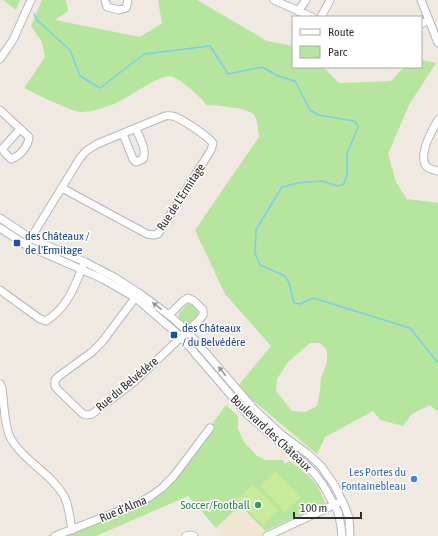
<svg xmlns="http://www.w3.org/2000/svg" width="438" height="536" font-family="'Asap Condensed',sans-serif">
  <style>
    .education { fill: #f0e6d1 }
    .green { fill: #b6e59e; fill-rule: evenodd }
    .pitch { fill: #c9ec9a }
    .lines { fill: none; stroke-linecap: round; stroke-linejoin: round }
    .stream { stroke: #75cff0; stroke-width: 1.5 }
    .minor-casing { stroke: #b4b7c1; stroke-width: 9 }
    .minor { stroke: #fff; stroke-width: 7 }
    .oneway { fill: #969696 }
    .transit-dot { fill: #1a4fb4; stroke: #fff; stroke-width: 1.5 }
    .shop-dot { fill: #3f7fe0; stroke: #fff; stroke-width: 1.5 }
    .leisure-dot { fill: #2e9e5b; stroke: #fff; stroke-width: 1.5 }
    .labels { text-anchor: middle; stroke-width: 3; stroke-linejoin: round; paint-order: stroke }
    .street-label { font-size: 12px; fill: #2e2e2e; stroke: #fff }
    .transit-label { font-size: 12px; fill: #164399; stroke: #fff; text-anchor: start }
    .shop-label { font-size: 12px; fill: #366cbe; stroke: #fff; text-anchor: end }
    .leisure-label { font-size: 12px; fill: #27864d; stroke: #fff; text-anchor: end }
  </style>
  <rect width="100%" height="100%" fill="#efe9e1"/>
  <path class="education" d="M240,505L265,531L261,536H222L216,528Z"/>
  <g class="green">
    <path d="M3,0H20L16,10Z"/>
    <path d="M42,0H66L68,11L55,20L140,37L162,23L158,0H197L267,41L293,46V67H323L339,83L391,81L404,67H421V60L436,63L409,105L388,154L396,182L407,199L438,203V412L430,405L412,414L403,426L380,420L373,411L325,437L317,454L237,387L271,346L225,294L195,230L259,137C258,130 258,121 254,115C247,107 218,106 207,105C200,97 181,79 171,76C161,74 127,98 116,103C108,107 90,112 81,112C70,111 36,94 24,88L45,57L42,42L31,26ZM310,343H320L327,350V363L321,378L320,391L317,406L305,412L292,411L276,391L277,379L288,362Z"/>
    <path d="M187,304H191L198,312L197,315L190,323H185L179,318V313Z"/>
    <path d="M226,405L238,416V429L244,442L257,456L266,460H283L285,464L290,461L309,476L318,487L326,504L265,531L240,505L216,528L188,496L96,536H47L159,490L173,477Z"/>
  </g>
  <g class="pitch">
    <path d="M275,472L301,497L285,512L260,486Z"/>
    <path d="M253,485L279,510L263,525L237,500Z"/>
  </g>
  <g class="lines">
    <path class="stream" d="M34,14L37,20L70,50L80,76L100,88L144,54L210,46L228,74L262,67L278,76L295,81L310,110L318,115L354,121L357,124L358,128L347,153V175L344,184L338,186L322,181L297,183L282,187L256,230L255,253L260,265L285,276L289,283L294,303L300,304L313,298L410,328L438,363"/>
    <g class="minor-casing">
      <g id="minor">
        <path d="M105,0L107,7L119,10L126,8L128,0"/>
        <path d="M274,0L312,17"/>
        <path d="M421,0L438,43"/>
        <path d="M298,11L306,0"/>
        <path d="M321,17L330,0"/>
        <path d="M421,24L429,20"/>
        <path d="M0,59L13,40L31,0"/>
        <path d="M0,110L29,137C28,147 20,156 11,159L4,152L3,148L20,129"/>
        <path d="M438,120C432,130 418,154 426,166C429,169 434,170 438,171"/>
        <path d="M123,134L133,159L136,162L143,159C147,149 140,139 136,129"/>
        <path d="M0,218L30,238L85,262L114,277L139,293L169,315L187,331L254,409L282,435L308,454L321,466L335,486L345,507L349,518L350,536"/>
        <path d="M0,228L26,245L103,279L136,298L181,337L248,415L305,464L315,474L323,485L338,512L341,526L342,536"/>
        <path d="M29,241L80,158L86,151L97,144L165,116C167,116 171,115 172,116C180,117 207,136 213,143L211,150L158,234L153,235L147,234L62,188"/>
        <path d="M0,290L40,319L46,321C67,308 74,288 83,266"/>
        <path d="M138,294L102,342L92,352L59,376L55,380V386L58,390L83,414L87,415L92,414L134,382L198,321L203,315V310L194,301L188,298L183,301L169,315"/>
        <path d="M0,384L2,388C4,402 4,424 10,437C22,460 51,473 64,496C69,505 70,519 72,530"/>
        <path d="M55,536L137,504L151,496L162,488L173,477L210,428"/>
        <path d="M186,536L190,535L194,536"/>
        <path d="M267,536L338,503"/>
      </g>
    </g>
    <use href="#minor" class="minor"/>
  </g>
  <defs><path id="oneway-solid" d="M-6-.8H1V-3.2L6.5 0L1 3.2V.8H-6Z"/></defs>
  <g class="oneway">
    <use href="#oneway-solid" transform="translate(157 306) rotate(-143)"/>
    <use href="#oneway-solid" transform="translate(222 371) rotate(-129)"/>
  </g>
  <g class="transit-dot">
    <rect x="13" y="239" width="8" height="8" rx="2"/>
    <rect x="170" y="331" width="8" height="8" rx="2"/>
  </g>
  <circle class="shop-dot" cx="414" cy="479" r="4"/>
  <circle class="leisure-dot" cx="258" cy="505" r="4"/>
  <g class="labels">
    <g class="street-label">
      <text transform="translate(181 197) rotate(-57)" y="4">Rue de L'Ermitage</text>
      <text transform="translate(127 384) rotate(-40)" y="4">Rue du Belvédère</text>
      <text transform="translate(271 433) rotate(43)" y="4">Boulevard des Châteaux</text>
      <text transform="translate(123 509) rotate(-23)" y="4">Rue d'Alma</text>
    </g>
    <g class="transit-label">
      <text x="25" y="240">des Châteaux /<tspan x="25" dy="14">de l'Ermitage</tspan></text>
      <text x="182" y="332">des Châteaux<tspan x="182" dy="14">/ du Belvédère</tspan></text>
    </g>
    <g class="shop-label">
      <text x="406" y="476">Les Portes du<tspan x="406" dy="14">Fontainebleau</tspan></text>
    </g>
    <g class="leisure-label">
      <text x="250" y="509">Soccer/Football</text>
    </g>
  </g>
  <rect x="292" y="16" width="130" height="52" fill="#ffffff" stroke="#ababab"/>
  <rect x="300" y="29" width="20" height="6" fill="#ffffff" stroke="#ababab"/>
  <text x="328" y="36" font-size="12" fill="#2e2e2e">Route</text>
  <rect x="300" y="46" width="20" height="12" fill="#b6e59e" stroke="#ababab"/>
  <text x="328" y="56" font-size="12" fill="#2e2e2e">Parc</text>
  <path d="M294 512v6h67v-6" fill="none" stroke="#2e2e2e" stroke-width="2"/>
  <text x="300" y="512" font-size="12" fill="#2e2e2e" stroke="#ffffff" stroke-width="3" paint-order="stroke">100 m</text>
</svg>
